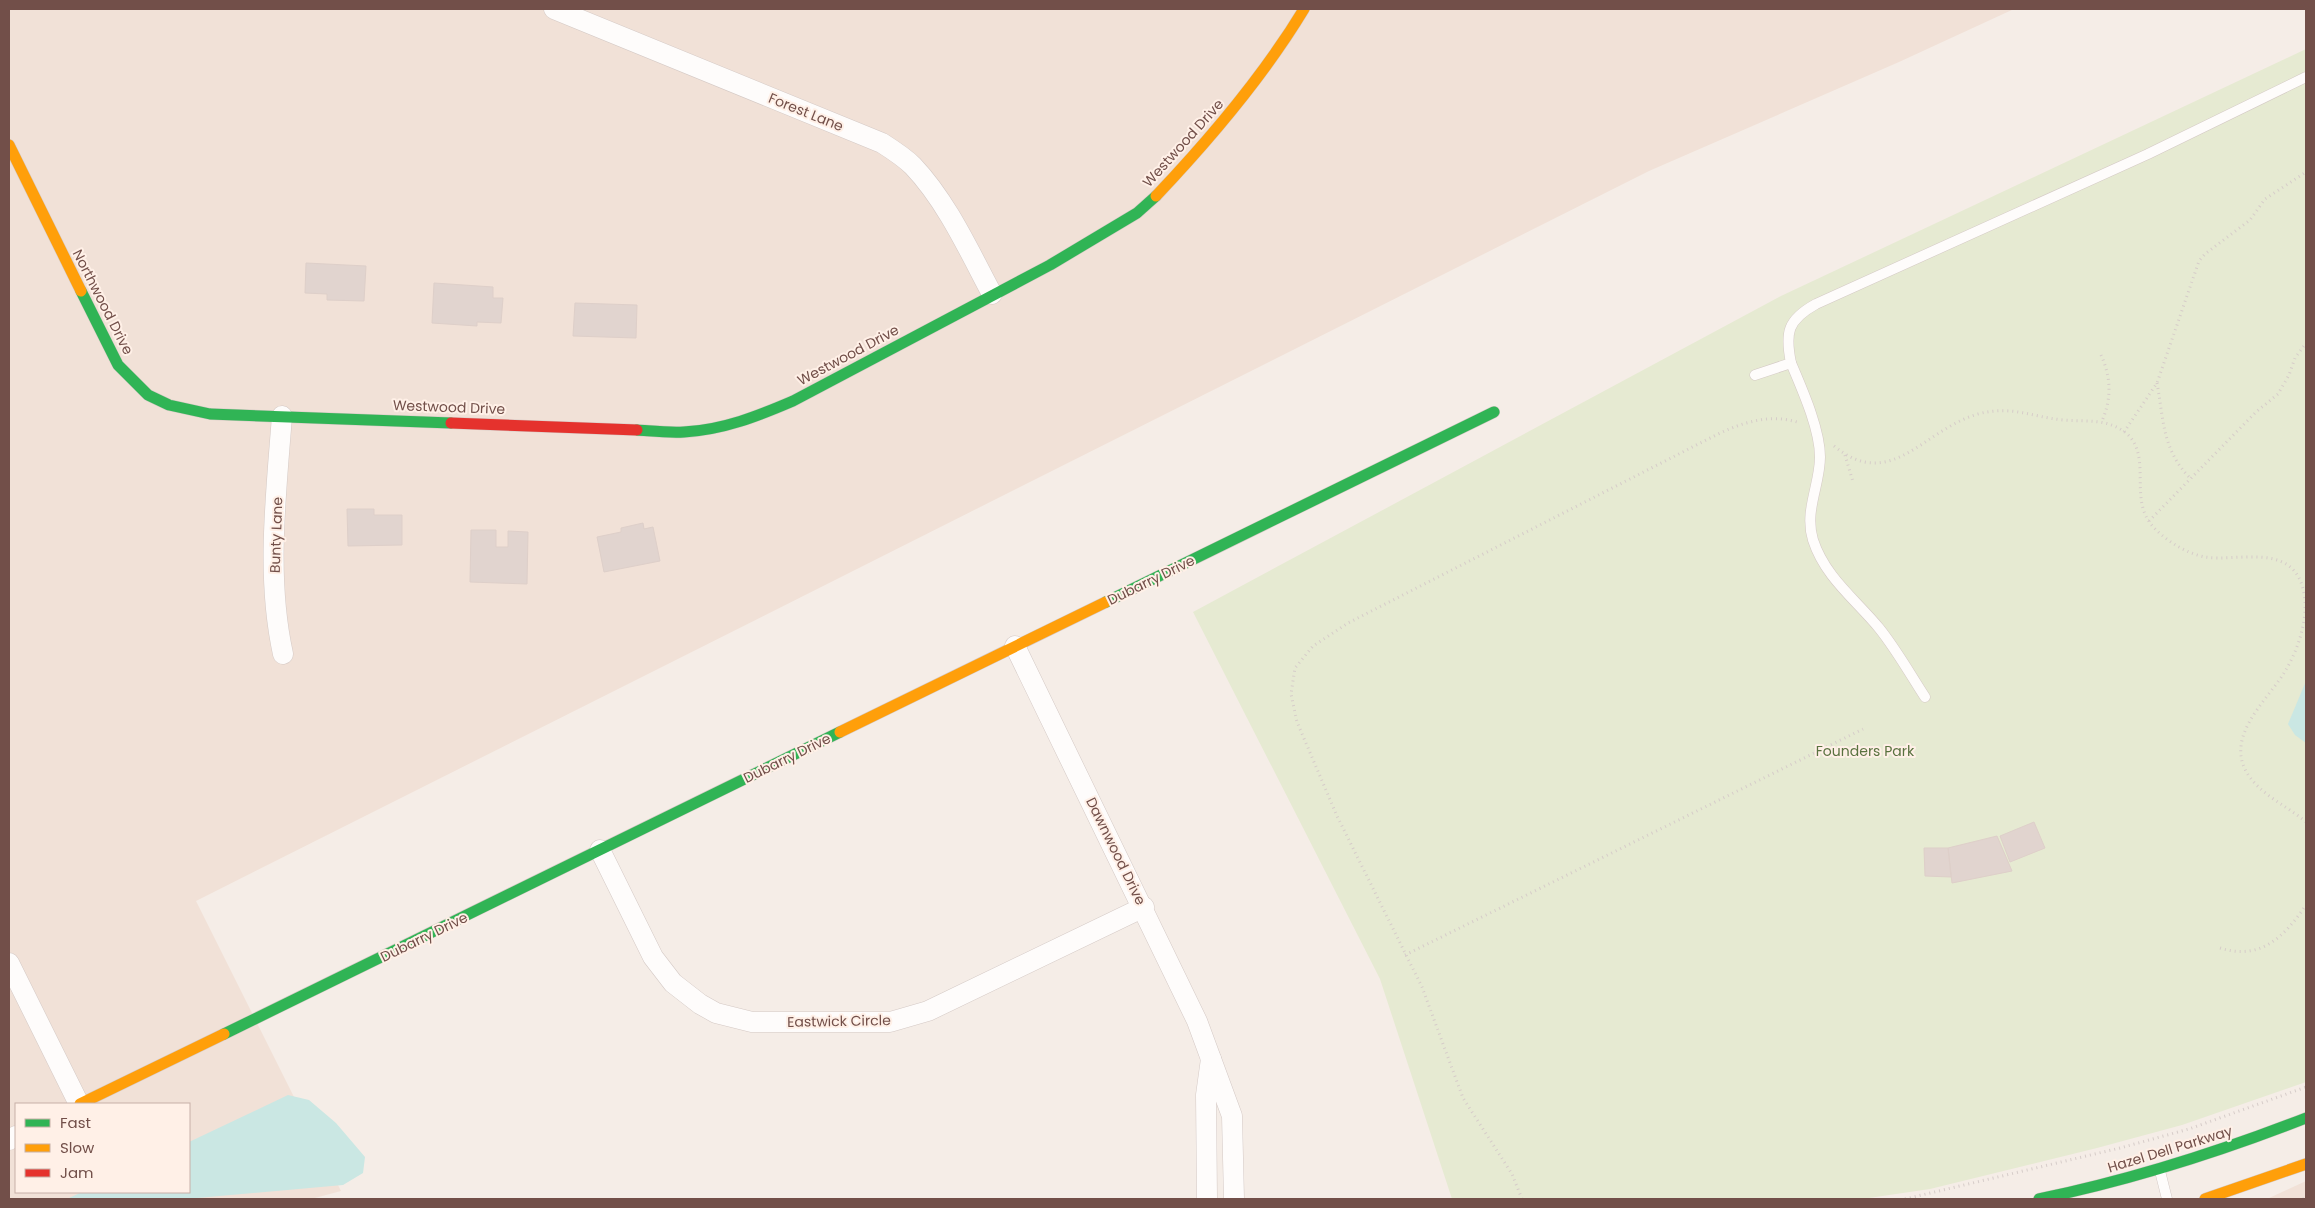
<svg xmlns="http://www.w3.org/2000/svg" width="2315" height="1208" font-family="Poppins,sans-serif">
  <style>
    .residential { fill: #f1e1d7; fill-rule: evenodd }
    .green { fill: #e6ead2 }
    .water { fill: #cae7e3 }
    .building { fill: #e1d4cf; stroke: #decfc9 }
    .lines { fill: none; stroke-linecap: round; stroke-linejoin: round }
    .lane-casing { stroke: #d4c9c5; stroke-width: 11 }
    .street-casing { stroke: #d4c9c5; stroke-width: 21 }
    .fast-casing { stroke: #d4c8c4; stroke-width: 12 }
    .slow-casing { stroke: #d4c8c4; stroke-width: 12 }
    .jam-casing { stroke: #d4c8c4; stroke-width: 12 }
    .path { stroke: #d6ccc9; stroke-width: 3; stroke-dasharray: 1 4; stroke-linecap: butt }
    .lane { stroke: #fefcfb; stroke-width: 10 }
    .street { stroke: #fefcfb; stroke-width: 20 }
    .fast { stroke: #30b455; stroke-width: 11 }
    .slow { stroke: #ff9f0a; stroke-width: 11 }
    .jam { stroke: #e5322d; stroke-width: 11 }
    .labels { text-anchor: middle; stroke-width: 4; stroke-linejoin: round; paint-order: stroke }
    .street-label { font-size: 14px; fill: #724f49; stroke: #fff0e7 }
    .park-label { font-size: 14px; fill: #59723f; stroke: #fff0e7 }
  </style>
  <rect width="100%" height="100%" fill="#f5ede7"/>
  <g class="residential">
    <path d="M9,9H2014L1899,62L1649,171L196,901L341,1191L311,1199H9ZM16,1104H189V1192H16Z"/>
    <path d="M2306,1181V1199H2267Z"/>
  </g>
  <path class="green" d="M2306,49V1082L2182,1125L2097,1148L1930,1189L1862,1199H1452L1380,979L1193,612L1781,296Z"/>
  <g class="water">
    <path d="M2306,681V743L2295,735L2288,724Z"/>
    <path d="M288,1095L309,1100L336,1123L365,1157L363,1173L343,1185L186,1199H67L82,1192H189V1142Z"/>
  </g>
  <g class="building">
    <path d="M306,263L366,266L364,301L327,300V294L305,293Z"/>
    <path d="M434,283L493,287V298H503L501,323L477,322V326L432,323Z"/>
    <path d="M575,303L637,305L636,338L573,336Z"/>
    <path d="M347,509H374V515H402V545L348,546Z"/>
    <path d="M643,523L644,529L653,527L660,561L604,572L597,537L621,532V528Z"/>
    <path d="M471,530H496V547H508V531L528,532L527,584L470,582Z"/>
    <path d="M2034,822L2045,848L2010,862L2000,836Z"/>
    <path d="M1997,836L2012,871L1952,883L1948,848Z"/>
    <path d="M1924,848H1948L1951,877L1925,876Z"/>
  </g>
  <g class="lines">
    <g class="lane-casing">
      <g id="lane">
        <path d="M1791,363C1802,389 1820,429 1820,457C1820,485 1804,511 1813,540C1825,577 1855,599 1879,628C1896,649 1910,674 1925,697"/>
        <path d="M1755,375L1791,363C1785,333 1787,320 1816,304L2148,154L2306,77"/>
        <path d="M2160,1171L2167,1199"/>
      </g>
    </g>
    <g class="street-casing">
      <g id="street">
        <path d="M554,9L882,143C893,150 904,157 913,166C947,202 969,251 992,294"/>
        <path d="M282,416C276,495 266,577 283,654"/>
        <path d="M1015,646L1197,1021L1232,1116L1234,1199"/>
        <path d="M600,850L653,957L673,983L700,1004L716,1013L752,1022H890L928,1011L1144,907"/>
        <path d="M9,963L79,1104"/>
        <path d="M9,1140L16,1136"/>
        <path d="M1207,1199L1206,1095L1211,1059"/>
      </g>
    </g>
    <g class="fast-casing">
      <g id="fast">
        <path d="M81,291L118,365L148,395L169,405L210,414L451,423"/>
        <path d="M637,430C652,431 668,433 684,432C723,430 758,416 793,401L1050,265L1137,213L1156,196"/>
        <path d="M1106,602L1494,412"/>
        <path d="M224,1034L840,732"/>
        <path d="M2039,1199C2131,1180 2219,1152 2306,1118"/>
      </g>
    </g>
    <g class="slow-casing">
      <g id="slow">
        <path d="M9,145L81,291"/>
        <path d="M1156,196C1211,138 1263,77 1304,9"/>
        <path d="M840,732L1106,602"/>
        <path d="M80,1104L224,1034"/>
        <path d="M2205,1199L2306,1164"/>
      </g>
    </g>
    <g class="jam-casing">
      <path id="jam" d="M451,423L637,430"/>
    </g>
    <g class="path">
      <path d="M2101,355C2111,377 2112,398 2102,421"/>
      <path d="M2157,383C2164,421 2162,450 2191,479"/>
      <path d="M2124,432L2157,383L2199,261L2205,254L2250,220L2265,199L2306,172"/>
      <path d="M1834,446C1891,493 1924,429 1978,414C2011,405 2032,417 2063,420C2086,422 2107,418 2126,433C2150,453 2133,491 2146,516C2151,528 2166,539 2177,546C2186,551 2195,555 2205,557C2237,562 2288,543 2302,585C2311,613 2299,649 2284,673C2265,703 2223,738 2249,776C2263,796 2287,806 2306,822"/>
      <path d="M1845,455L1853,482"/>
      <path d="M2149,521L2256,412L2278,394L2289,375L2295,358L2306,343"/>
      <path d="M2220,948C2261,961 2285,936 2306,905"/>
      <path d="M1405,955L1863,729"/>
      <path d="M1522,1199L1512,1174L1463,1098L1422,987L1337,816L1297,722L1291,694L1295,668L1313,646L1348,623L1716,435C1743,422 1771,413 1800,423"/>
      <path d="M1905,1199L2120,1148L2189,1129L2306,1087"/>
      <path d="M2303,1199L2306,1198"/>
    </g>
    <use href="#lane" class="lane"/>
    <use href="#street" class="street"/>
    <use href="#fast" class="fast"/>
    <use href="#slow" class="slow"/>
    <use href="#jam" class="jam"/>
  </g>
  <g class="labels">
    <g class="street-label">
      <text transform="translate(806 112) rotate(22)" y="5">Forest Lane</text>
      <text transform="translate(1183 143) rotate(-48)" y="5">Westwood Drive</text>
      <text transform="translate(103 302) rotate(63)" y="5">Northwood Drive</text>
      <text transform="translate(848 355) rotate(-28)" y="5">Westwood Drive</text>
      <text transform="translate(449 407) rotate(2)" y="5">Westwood Drive</text>
      <text transform="translate(276 535) rotate(-88)" y="5">Bunty Lane</text>
      <text transform="translate(1151 580) rotate(-26)" y="5">Dubarry Drive</text>
      <text transform="translate(787 758) rotate(-26)" y="5">Dubarry Drive</text>
      <text transform="translate(1116 851) rotate(64)" y="5">Dawnwood Drive</text>
      <text transform="translate(424 937) rotate(-26)" y="5">Dubarry Drive</text>
      <text transform="translate(839 1021) rotate(-1)" y="5">Eastwick Circle</text>
      <text transform="translate(2170 1149) rotate(-17)" y="5">Hazel Dell Parkway</text>
    </g>
    <g class="park-label">
      <text x="1865" y="756">Founders Park</text>
    </g>
  </g>
  <rect width="2315" height="1208" fill="none" stroke="#724f49" stroke-width="20"/>
  <rect x="15" y="1103" width="175" height="90" fill="#fff0e7" stroke="#c7b0a8"/>
  <rect x="25" y="1119" width="25" height="8" fill="#30b455" stroke="#c7b0a8"/>
  <text x="60" y="1128" font-size="15" fill="#724f49">Fast</text>
  <rect x="25" y="1144" width="25" height="8" fill="#ff9f0a" stroke="#c7b0a8"/>
  <text x="60" y="1153" font-size="15" fill="#724f49">Slow</text>
  <rect x="25" y="1169" width="25" height="8" fill="#e5322d" stroke="#c7b0a8"/>
  <text x="60" y="1178" font-size="15" fill="#724f49">Jam</text>
</svg>
